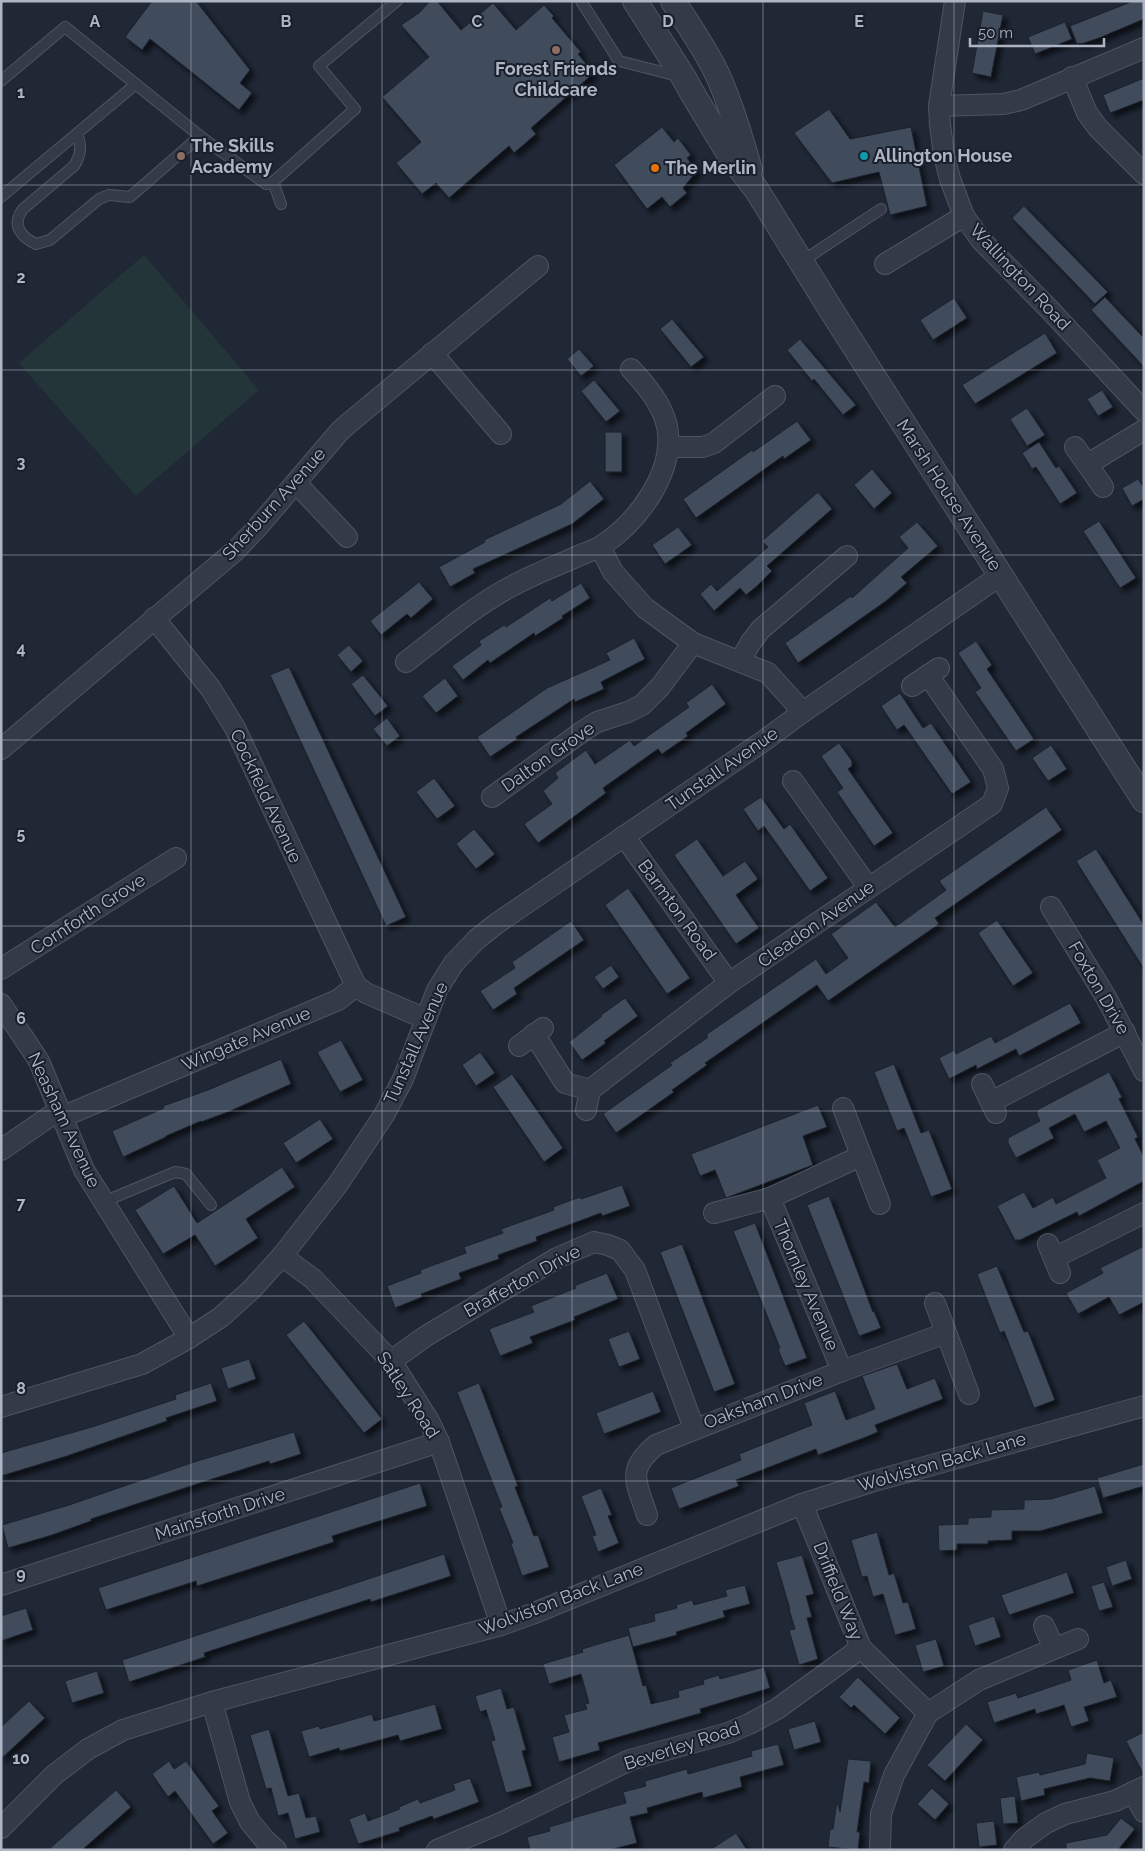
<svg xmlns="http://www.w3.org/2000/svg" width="1145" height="1851" font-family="Raleway,sans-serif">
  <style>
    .green { fill: #233538 }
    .building { fill: #414b5b; stroke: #1b212d; filter: url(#shadow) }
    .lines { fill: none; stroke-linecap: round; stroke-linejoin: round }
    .service-casing { stroke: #4e5561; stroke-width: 12 }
    .minor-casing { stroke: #4e5561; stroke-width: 22 }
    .tertiary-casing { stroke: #4e5561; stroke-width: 26 }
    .service { stroke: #343a47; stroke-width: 10 }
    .minor { stroke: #343a47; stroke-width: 20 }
    .tertiary { stroke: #343a47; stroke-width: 24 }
    .grid { fill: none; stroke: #aeb5c3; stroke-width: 1; stroke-opacity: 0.55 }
    .education-dot { fill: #8d6e63; stroke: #191f2b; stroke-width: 2 }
    .culture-dot { fill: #0f9aa8; stroke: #191f2b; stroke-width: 2 }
    .food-dot { fill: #e8710a; stroke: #191f2b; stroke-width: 2 }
    .labels { text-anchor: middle; stroke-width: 4; stroke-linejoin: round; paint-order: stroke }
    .poi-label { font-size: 18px; font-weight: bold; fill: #aeb5c3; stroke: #191f2b; text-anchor: start }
    .street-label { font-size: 18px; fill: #aeb5c3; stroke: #191f2b }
    .grid-label { font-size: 16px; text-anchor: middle; font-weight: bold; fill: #aeb5c3; stroke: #191f2b; stroke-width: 4; stroke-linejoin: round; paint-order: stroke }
  </style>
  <defs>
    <filter id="shadow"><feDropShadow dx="4.5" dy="4.5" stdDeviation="2.5" flood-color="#0009"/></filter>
  </defs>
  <rect width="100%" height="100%" fill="#202836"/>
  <path class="green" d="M144,255L259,390L136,496L19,363Z"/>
  <g class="building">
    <path d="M152,1H196L250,70L240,83L252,93L239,110L150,39L142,50L125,37Z"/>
    <path d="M430,1H437L461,30L493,3L516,30L544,5L554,16L552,18L581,52L578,54L594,73L531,128L536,134L514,153L509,146L449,198L436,183L422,194L396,163L421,142L382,97L429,57L401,25L419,13Z"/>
    <path d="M1133,1H1144V19L1099,38L1081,44V43L1077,44L1070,26Z"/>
    <path d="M983,11L1003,15L991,77L972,73Z"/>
    <path d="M1065,22L1072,39L1035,54L1028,37Z"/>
    <path d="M1144,78V100L1110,113L1103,95Z"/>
    <path d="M829,109L850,139L911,127L927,206L890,215L879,172L832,183L794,133Z"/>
    <path d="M662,127L674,142L678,138L691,155L687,158L697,171L683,188L687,193L670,207L662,197L647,209L614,165Z"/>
    <path d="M1024,206L1108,292L1095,304L1012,218Z"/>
    <path d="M1105,297L1144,338V367L1091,310Z"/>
    <path d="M954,298L967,318L933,340L920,320Z"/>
    <path d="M672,319L704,357L691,367L660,329Z"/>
    <path d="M1045,333L1057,353L975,404L962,385Z"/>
    <path d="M800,339L856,405L843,415L814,379L812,381L787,350Z"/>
    <path d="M579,349L594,366L581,376L567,359Z"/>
    <path d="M594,380L620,411L606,422L581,391Z"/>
    <path d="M1102,390L1113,407L1098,416L1087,399Z"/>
    <path d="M1027,408L1045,435L1027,446L1010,419Z"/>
    <path d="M797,421L811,440L784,459L783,456L696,518L683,499L752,450L753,452Z"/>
    <rect x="605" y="432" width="17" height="40"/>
    <path d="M1039,442L1056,468L1059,466L1077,493L1060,504L1036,467L1032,469L1022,453Z"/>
    <path d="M872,469L892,493L874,509L854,485Z"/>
    <path d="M1138,479L1144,488V499L1132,506L1122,488Z"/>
    <path d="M590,481L604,499L572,524L473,569L475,573L450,587L439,567L485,542L484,540L561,504Z"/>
    <path d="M818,492L832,509L767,566L772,571L757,586L746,595L740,588L714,611L700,594L711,584L717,591L768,547L762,541Z"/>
    <path d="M1099,521L1136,578L1120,588L1083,531Z"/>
    <path d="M917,522L938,546L901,577L907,583L886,601L798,663L785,643L851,596L852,598L908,548L899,537Z"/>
    <path d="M678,527L692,545L665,564L652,545Z"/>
    <path d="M419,582L433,599L411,618L407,614L381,635L370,621Z"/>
    <path d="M581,583L590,598L562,616L563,618L535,636L534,633L490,663L488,660L463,680L452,666L481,645L479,641L504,625L506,627L550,598L552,601Z"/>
    <path d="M634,638L645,659L601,682L604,689L575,702L574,699L516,737L517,739L490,757L477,737L547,688L610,660L606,653Z"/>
    <path d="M976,641L992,665L987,669L1034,739L1016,751L975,692L981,688L958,653Z"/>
    <path d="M349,645L363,661L351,672L337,655Z"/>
    <path d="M289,667L406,917L386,926L270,675Z"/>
    <path d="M363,675L388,706L375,716L351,684Z"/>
    <path d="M445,678L458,696L436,713L422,696Z"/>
    <path d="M712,684L726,704L686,733L688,736L662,754L658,749L603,788L606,793L538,843L524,824L552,804L543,791L558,778L555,773L586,750L595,764L630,740L634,746L689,707L686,703Z"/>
    <path d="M900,693L923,728L931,723L971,782L952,794L904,725L897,730L881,706Z"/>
    <path d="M387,718L400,736L387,746L373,729Z"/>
    <path d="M839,743L852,761V766L848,769L893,833L874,846L837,792L843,788L821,756Z"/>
    <path d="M1051,745L1067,769L1048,781L1032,758Z"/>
    <path d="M434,778L455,806L437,819L416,792Z"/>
    <path d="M761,797L784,829L790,824L828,878L810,891L764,826L758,831L743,809Z"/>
    <path d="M1046,807L1062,830L935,918L939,924L828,1001L817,985L705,1063L707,1065L672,1090L674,1092L616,1133L603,1114L672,1065L670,1063L707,1038V1034L816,959L826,974L848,958L831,934L876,902L895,927L946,890L939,881Z"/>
    <path d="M474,829L495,854L476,869L456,844Z"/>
    <path d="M697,839L723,876L745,861L758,879L736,895L759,928L736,944L674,855Z"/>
    <path d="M1096,849L1144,925V969L1076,861Z"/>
    <path d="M628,888L690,978L667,994L605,905Z"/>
    <path d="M997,920L1033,973L1013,986L978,933Z"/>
    <path d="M571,921L584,940L514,988L517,994L493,1010L480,991L515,968L512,962Z"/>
    <path d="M611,965L619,977L603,989L594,977Z"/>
    <path d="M625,998L638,1016L604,1041L606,1043L582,1060L569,1042L602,1016L601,1015Z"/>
    <path d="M1070,1003L1081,1023L1019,1056L1016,1049L977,1069L976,1065L949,1079L939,1058L954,1050L956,1054L991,1036L995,1043Z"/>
    <path d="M341,1040L363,1080L340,1092L317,1052Z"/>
    <path d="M480,1052L495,1073L476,1086L462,1065Z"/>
    <path d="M281,1059L291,1084L228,1112L201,1122V1121L166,1136V1137L123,1157L112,1131L164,1108L163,1106L208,1090Z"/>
    <path d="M894,1064L921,1133L929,1130L952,1189L931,1197L904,1128L897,1131L874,1072Z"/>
    <path d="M1109,1072L1122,1097L1119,1099L1138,1137L1135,1139L1144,1157V1181L1079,1216L1077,1212L1020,1240H1015L997,1206L1024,1192L1033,1208L1053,1197L1056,1204L1106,1178L1097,1160L1120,1148L1106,1121L1084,1132L1075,1114L1049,1128L1054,1138L1016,1158L1008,1143V1138L1040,1121L1037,1115V1110Z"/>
    <path d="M512,1074L563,1148L544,1162L493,1087Z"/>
    <path d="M818,1105L827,1127L803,1136L813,1165L726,1198L715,1170L700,1176L691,1154Z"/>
    <path d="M320,1119L333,1139L296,1163L283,1143Z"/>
    <path d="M282,1167L295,1187L246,1219L258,1238L215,1266L195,1235L163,1254L135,1210L174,1186L197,1223Z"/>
    <path d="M622,1185L630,1206L602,1216L601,1213L536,1237L537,1241L498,1255L499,1259L459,1273L461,1279L421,1294L422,1297L395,1308L387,1286L421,1273L420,1270L466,1253L464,1247L503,1233L501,1229L554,1210L553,1207L580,1197L581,1199Z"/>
    <path d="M829,1196L873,1312L874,1311L881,1328L859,1336L807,1205Z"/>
    <path d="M755,1223L807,1358L785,1366L778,1349L780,1348L733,1231Z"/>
    <path d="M682,1244L735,1384L714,1392L660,1252Z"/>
    <path d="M1144,1246V1302L1119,1315L1109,1297L1078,1314L1066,1293L1103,1273L1100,1268Z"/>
    <path d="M997,1266L1024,1332L1028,1331L1055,1400L1034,1408L1004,1331L1000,1333L977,1274Z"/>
    <path d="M607,1273L618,1299L574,1317L575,1320L530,1337L533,1343L500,1356L489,1329L534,1312L531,1306L576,1288L574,1286Z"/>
    <path d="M304,1321L382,1419L364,1433L286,1335Z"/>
    <path d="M629,1331L640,1359L619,1367L608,1339Z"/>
    <path d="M249,1359L256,1379L228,1389L221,1368Z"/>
    <path d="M897,1364L907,1389L935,1378L943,1399L875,1425L878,1432L866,1437L818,1455L816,1449L736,1480L739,1486L679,1509L671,1488L741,1460L739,1454L812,1425L804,1403L835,1391L846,1420L875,1409L862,1376Z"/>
    <path d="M211,1383L217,1401L166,1418L167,1421L67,1456L1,1476V1453L92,1427L176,1399L175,1395Z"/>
    <path d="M479,1383L518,1486L515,1487L534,1536L538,1535L549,1567L522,1576L511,1544L513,1543L499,1508L502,1507L457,1392Z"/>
    <path d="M653,1391L661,1412L604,1434L596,1413Z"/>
    <path d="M294,1432L301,1454L270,1464L269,1461L200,1483L91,1519V1521L52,1535L8,1548L2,1525L69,1505L194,1462Z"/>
    <path d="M1144,1464V1486L1103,1498L1097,1478Z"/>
    <path d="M420,1483L427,1506L332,1536L334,1542L197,1586L196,1581L106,1610L98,1588Z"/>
    <path d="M1095,1486L1103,1513L1040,1531H1012V1540L988,1541V1544H957V1550L939,1551L938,1525L968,1524V1518L991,1517V1510L1024,1509V1500L1051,1499Z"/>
    <path d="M601,1488L612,1515L608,1516L619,1543L598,1552L592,1536L596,1535L581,1496Z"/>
    <path d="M877,1532L889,1575L894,1573L903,1603L908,1602L916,1629L895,1635L883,1594L873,1597L867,1576L862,1577L851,1540Z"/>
    <path d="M444,1554L451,1576L371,1602L370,1599L268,1632L204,1653L205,1657L129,1682L122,1660Z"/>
    <path d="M802,1555L814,1594L806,1596L812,1617L807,1618L818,1659L799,1665L789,1630L795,1629L789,1609H790L776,1562Z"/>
    <path d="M1126,1560L1132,1579L1112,1586L1106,1567Z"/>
    <path d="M1067,1572L1074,1593L1009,1615L1001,1595Z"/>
    <path d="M1104,1582L1113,1607L1099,1611L1091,1586Z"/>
    <path d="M745,1585L750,1604L723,1611L725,1617L676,1632L677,1635L633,1647L628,1628L655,1621L654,1614L677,1608L676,1605L692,1600L694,1605L727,1596L725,1590Z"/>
    <path d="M26,1608L33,1630L1,1641V1616Z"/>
    <path d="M994,1616L1001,1637L975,1646L968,1625Z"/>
    <path d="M629,1635L643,1686L646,1685L651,1704L679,1697L678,1691L704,1684L703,1680L719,1675L720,1679L764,1667L770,1688L700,1709L701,1713L598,1743L600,1750L559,1762L552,1737L569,1732L564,1715L587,1709L585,1704L589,1703L581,1674L549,1684L543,1664L583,1652L582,1649Z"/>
    <path d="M936,1639L944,1666L923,1672L915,1645Z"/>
    <path d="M1097,1660L1104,1683L1111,1680L1117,1697L1084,1707L1089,1721L1071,1727L1064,1705L1036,1714L1035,1709L994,1723L987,1702L1016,1693L1018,1698L1071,1680L1068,1670Z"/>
    <path d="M97,1671L104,1693L72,1703L65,1681Z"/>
    <path d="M858,1677L900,1718L885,1734L854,1705L851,1708L839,1697Z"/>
    <path d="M501,1688L507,1709L514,1707L526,1750L522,1751L532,1786L506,1793L491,1741L495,1740L486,1710L480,1712L475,1696Z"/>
    <path d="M29,1701L45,1718L1,1759V1727Z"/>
    <path d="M435,1704L442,1729L400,1741L398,1735L340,1751L339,1748L309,1757L301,1731L319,1726L320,1729L372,1714L374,1721Z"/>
    <path d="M815,1721L821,1742L794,1750L788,1729Z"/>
    <path d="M966,1724L983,1740L945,1781L927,1765Z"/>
    <path d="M269,1729L288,1796L299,1793L306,1818L316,1816L320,1832L295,1839L288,1813L278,1816L271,1788L266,1789L250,1735Z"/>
    <path d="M1144,1732V1775L1126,1741Z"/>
    <path d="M778,1744L784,1765L740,1777L742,1787L703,1798L702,1792L647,1808L648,1813L630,1817L637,1843L609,1850H530L527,1837L550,1831L549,1827L573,1820V1818L626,1803L623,1792L646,1786L645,1781L687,1769L688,1774L752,1756L751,1751Z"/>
    <path d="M1087,1753L1114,1758L1110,1781L1090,1778L1044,1789L1045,1795L1021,1801L1016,1777L1039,1772L1040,1775L1085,1764Z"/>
    <path d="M848,1759L871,1761L869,1783L864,1782L857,1832H860L858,1850L828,1847L830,1829H833L837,1801L840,1812Z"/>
    <path d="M169,1761L174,1769L186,1761L219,1806L212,1811L228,1833L213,1844L175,1791L168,1797L152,1774Z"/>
    <path d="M470,1778L479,1802L434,1819L432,1816L399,1828L400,1831L358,1844L349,1819L365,1813L368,1821L400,1809L399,1807L418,1799L420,1803L455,1790L453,1784Z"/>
    <path d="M932,1788L949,1804L935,1820L917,1804Z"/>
    <path d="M116,1790L131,1807L121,1816L82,1850H48Z"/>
    <path d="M1015,1796L1018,1823L1003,1824L1000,1798Z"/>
    <path d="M1121,1818L1135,1829L1118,1850H1066V1843L1107,1835Z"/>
    <path d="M994,1821L997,1845L979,1847L976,1823Z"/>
    <path d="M736,1833L747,1850H710Z"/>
  </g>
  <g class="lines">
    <g class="service-casing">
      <g id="service">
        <path d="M581,1L619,61L678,76"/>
        <path d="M1,81L65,27L200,136L266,184L273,182"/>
        <path d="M77,134C82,146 81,155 74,166L23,209C11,225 21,237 36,244L50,240L99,199L109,195L130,197L200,136"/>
        <path d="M1,197L136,84"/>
        <path d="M281,204L273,182L355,109L319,66L397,1"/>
        <path d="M801,262L881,209"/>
        <path d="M103,1202L175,1172L186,1174L211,1205"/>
      </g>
    </g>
    <g class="minor-casing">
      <g id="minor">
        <path d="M955,1L939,106L940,125L944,155L950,179L964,216L981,240L1050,310L1144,411"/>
        <path d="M1072,77L1087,113L1098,128L1144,174"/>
        <path d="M939,106L1003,104L1021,100L1144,48"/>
        <path d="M885,264L964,216"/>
        <path d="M432,353L501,434"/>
        <path d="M668,447H703L714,443L775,396"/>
        <path d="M1075,447L1103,487"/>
        <path d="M1088,464L1144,430"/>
        <path d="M296,483L347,537"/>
        <path d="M600,547L613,572L645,608L693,643L768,673L803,712"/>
        <path d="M154,618L211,689L235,728L356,986"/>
        <path d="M740,661L751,642L761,629L847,556"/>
        <path d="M406,662C441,635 475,605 514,585C534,574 556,566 576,557C584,553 593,551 601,546C637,523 676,472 667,426C662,404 646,385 631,369"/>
        <path d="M912,686L939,668"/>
        <path d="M1,749L236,550L256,529L340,431L349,423L538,266"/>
        <path d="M793,781L868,887"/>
        <path d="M492,797L583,731L597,722L628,712L642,705L660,687L693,643"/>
        <path d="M624,836L729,983"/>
        <path d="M1051,907L1107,999L1144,1071"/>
        <path d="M1,969L176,858"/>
        <path d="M1,1004L39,1061L84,1170L189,1338"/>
        <path d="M534,1034L565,1083L590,1090L729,983L992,804L998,788L993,769L928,675"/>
        <path d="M519,1046L543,1028"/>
        <path d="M982,1084L996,1113"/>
        <path d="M991,1102L1125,1032"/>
        <path d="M843,1108L880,1204"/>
        <path d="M586,1110L590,1090"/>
        <path d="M62,1117L338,1000L356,986L366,993L426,1019"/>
        <path d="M1,1150L59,1110"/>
        <path d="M770,1198L842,1371"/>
        <path d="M714,1213L770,1198L861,1156"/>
        <path d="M1048,1244L1060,1273"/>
        <path d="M282,1256L313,1279L391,1361L429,1421L439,1442L501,1625"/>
        <path d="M1054,1258L1144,1213"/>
        <path d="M935,1303L969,1394"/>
        <path d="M391,1361L426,1336L557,1258L594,1242L608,1245L620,1250L635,1270L694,1428"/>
        <path d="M1,1407L142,1364L189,1338L221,1317L251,1290L282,1256L338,1184L384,1115L403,1079L437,990L454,963L477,939L496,924L765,740L803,712L1001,575"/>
        <path d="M802,1504L861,1648L928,1713"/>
        <path d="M647,1515C636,1482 626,1470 656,1445L842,1371L946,1333"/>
        <path d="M1,1585L439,1442"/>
        <path d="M1044,1626L1054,1648"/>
        <path d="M212,1702L240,1802L250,1822L265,1840L276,1850"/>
        <path d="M1133,1792L1144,1812"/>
        <path d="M1,1828L54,1775L88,1749L123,1730L212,1702L501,1625L532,1614L802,1504L871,1482L1144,1406"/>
        <path d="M437,1850L501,1823L630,1760L728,1733L749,1724L777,1709L861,1648"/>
        <path d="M880,1850L881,1814L894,1775L928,1713L979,1680L1078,1639"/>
        <path d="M1014,1850L1025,1838L1046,1823L1065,1814L1115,1801L1144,1787"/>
      </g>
    </g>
    <g class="tertiary-casing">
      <g id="tertiary">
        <path d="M635,1L684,78L691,91L729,154L756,189L833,313L1144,800"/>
        <path d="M673,1C689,26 707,51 719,78C732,108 741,139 750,170"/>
      </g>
    </g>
    <use href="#service" class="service"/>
    <use href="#minor" class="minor"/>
    <use href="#tertiary" class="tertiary"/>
  </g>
  <path class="grid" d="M191,1V1850M382,1V1850M572,1V1850M763,1V1850M954,1V1850M1,185H1144M1,370H1144M1,555H1144M1,740H1144M1,926H1144M1,1111H1144M1,1296H1144M1,1481H1144M1,1666H1144"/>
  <g class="education-dot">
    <circle cx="556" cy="50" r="5"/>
    <circle cx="181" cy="156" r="5"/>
  </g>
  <circle class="culture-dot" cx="864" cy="156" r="5"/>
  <circle class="food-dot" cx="655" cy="168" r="5"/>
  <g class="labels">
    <g class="poi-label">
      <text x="556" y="75" text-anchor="middle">Forest Friends<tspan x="556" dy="21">Childcare</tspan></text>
      <text x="191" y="152">The Skills<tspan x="191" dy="21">Academy</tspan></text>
      <text x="874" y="162">Allington House</text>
      <text x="665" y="174">The Merlin</text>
    </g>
    <g class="street-label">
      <text transform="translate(1020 277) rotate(47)" y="6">Wallington Road</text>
      <text transform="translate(949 495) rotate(57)" y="6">Marsh House Avenue</text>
      <text transform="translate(274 504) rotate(-48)" y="6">Sherburn Avenue</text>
      <text transform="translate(548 757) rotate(-35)" y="6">Dalton Grove</text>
      <text transform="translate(722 769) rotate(-35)" y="6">Tunstall Avenue</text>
      <text transform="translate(266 796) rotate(65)" y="6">Cockfield Avenue</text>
      <text transform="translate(677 910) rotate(54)" y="6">Barmton Road</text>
      <text transform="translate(88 914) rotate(-33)" y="6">Cornforth Grove</text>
      <text transform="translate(816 924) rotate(-35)" y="6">Cleadon Avenue</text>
      <text transform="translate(1099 988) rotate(60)" y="6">Foxton Drive</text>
      <text transform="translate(246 1039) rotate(-23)" y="6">Wingate Avenue</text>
      <text transform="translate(416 1043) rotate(-66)" y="6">Tunstall Avenue</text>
      <text transform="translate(64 1120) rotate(65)" y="6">Neasham Avenue</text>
      <text transform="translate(522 1281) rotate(-29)" y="6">Brafferton Drive</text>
      <text transform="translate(806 1285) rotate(67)" y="6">Thornley Avenue</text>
      <text transform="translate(408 1395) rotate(57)" y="6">Satley Road</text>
      <text transform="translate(763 1401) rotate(-21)" y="6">Oaksham Drive</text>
      <text transform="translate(942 1462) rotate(-16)" y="6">Wolviston Back Lane</text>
      <text transform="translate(220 1514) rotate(-18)" y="6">Mainsforth Drive</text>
      <text transform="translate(838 1591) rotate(68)" y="6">Driffield Way</text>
      <text transform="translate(561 1599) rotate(-21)" y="6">Wolviston Back Lane</text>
      <text transform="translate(682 1746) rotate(-18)" y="6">Beverley Road</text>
    </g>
  </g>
  <g class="grid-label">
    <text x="95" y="27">A</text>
    <text x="286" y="27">B</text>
    <text x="477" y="27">C</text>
    <text x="668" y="27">D</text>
    <text x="859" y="27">E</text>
    <text x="21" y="98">1</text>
    <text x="21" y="283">2</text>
    <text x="21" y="468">3</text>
    <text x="21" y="654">4</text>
    <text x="21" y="839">5</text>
    <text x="21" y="1024">6</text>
    <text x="21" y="1209">7</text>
    <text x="21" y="1394">8</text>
    <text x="21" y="1579">9</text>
    <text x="21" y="1764">10</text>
  </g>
  <rect width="1145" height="1851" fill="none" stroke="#aeb5c3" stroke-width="5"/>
  <path d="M970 38v8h134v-8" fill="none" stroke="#aeb5c3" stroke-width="2.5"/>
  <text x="978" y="38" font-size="15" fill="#aeb5c3" stroke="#191f2b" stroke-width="4" paint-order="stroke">50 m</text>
</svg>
